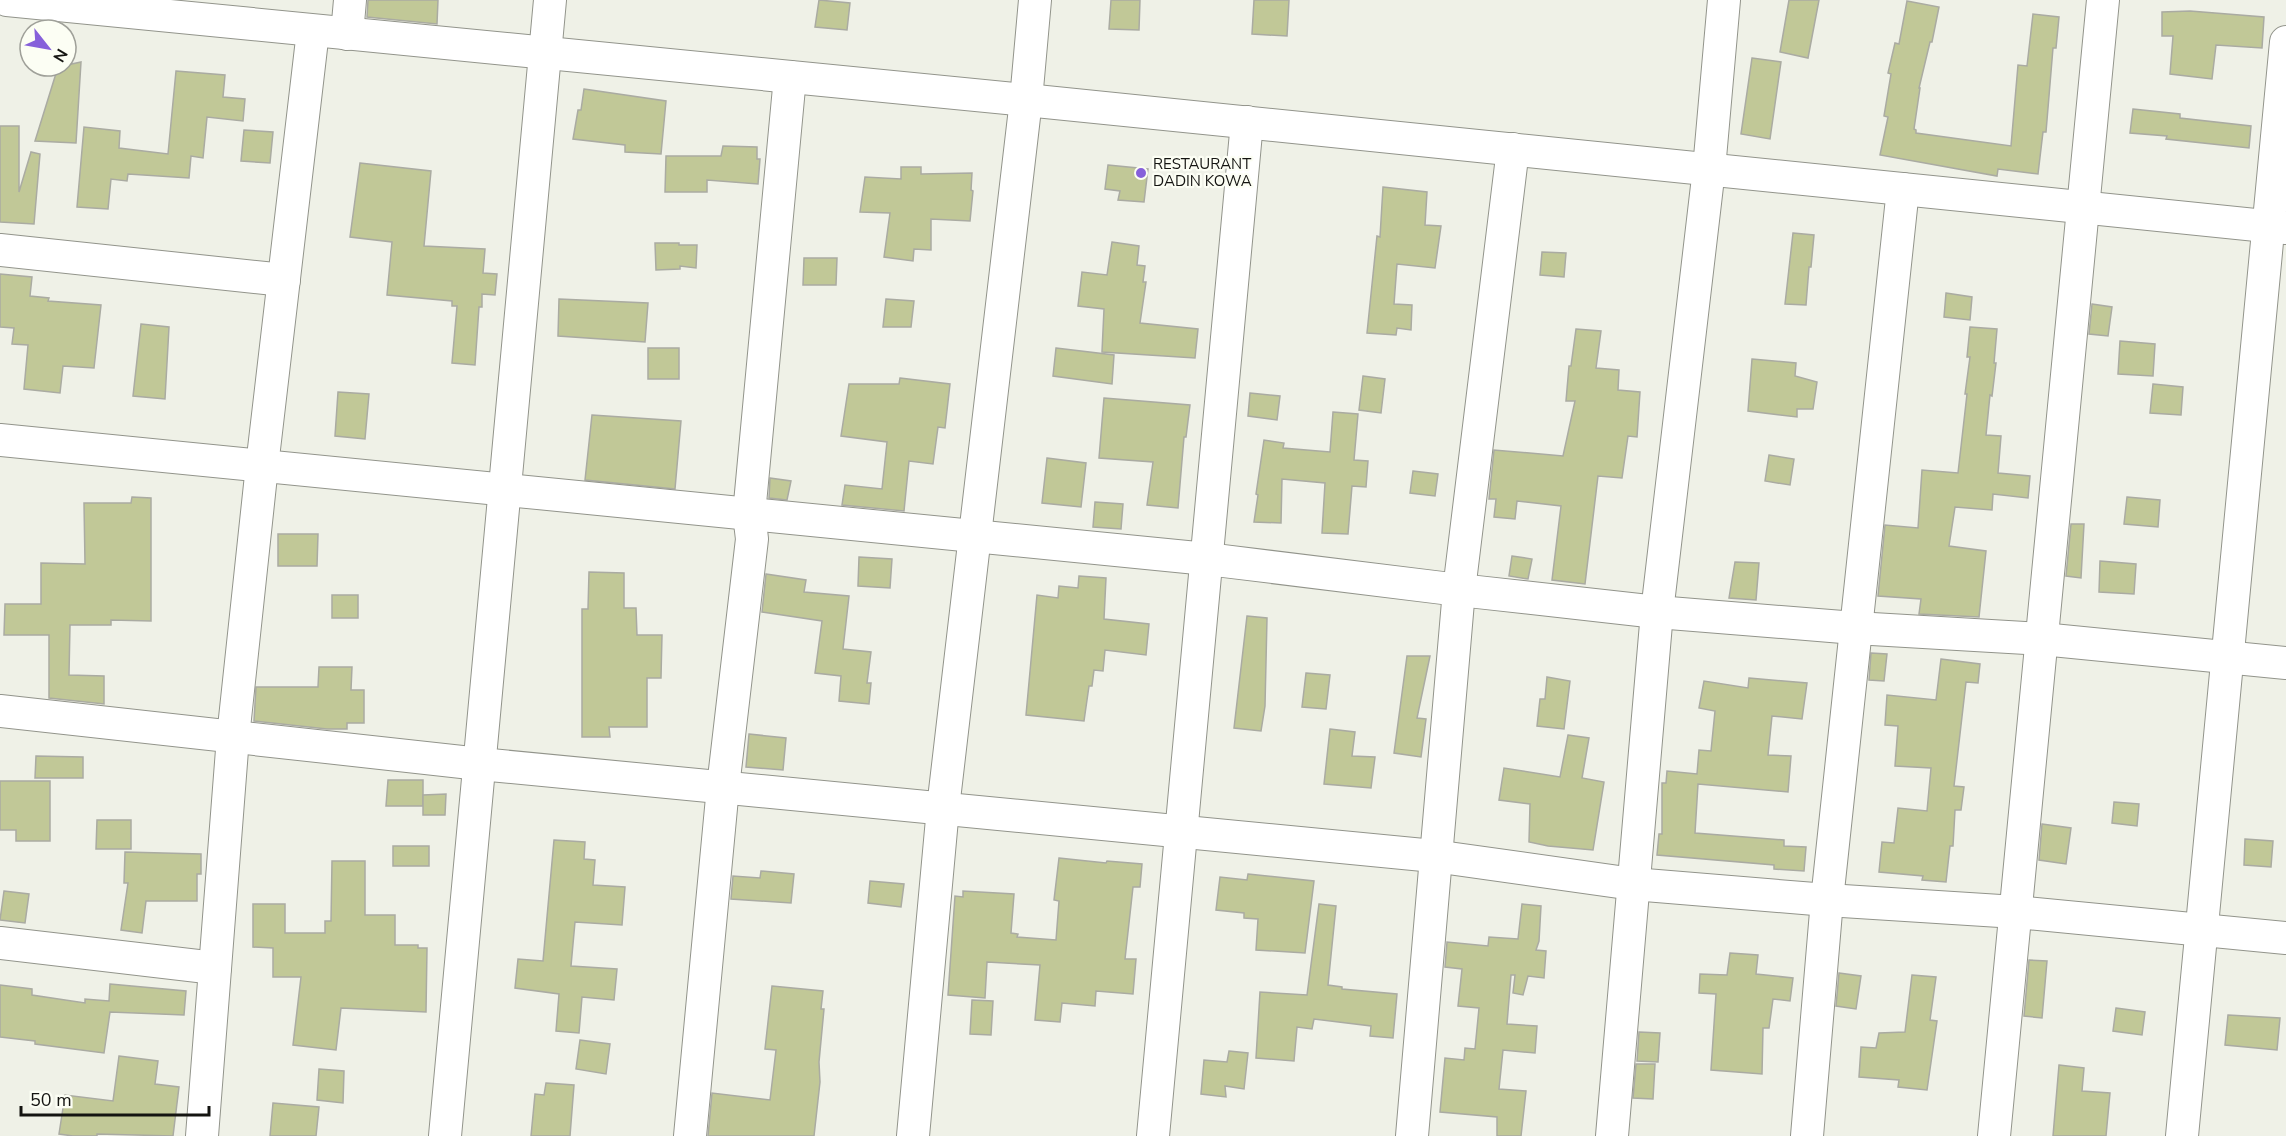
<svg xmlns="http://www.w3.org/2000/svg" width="2286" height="1136" font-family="'Nunito Sans',sans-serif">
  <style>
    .building { fill: #c1c897; stroke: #aaaba2; stroke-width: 1.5 }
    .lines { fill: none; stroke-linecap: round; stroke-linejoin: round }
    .minor-casing { stroke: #92948b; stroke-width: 34 }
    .minor { stroke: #fff; stroke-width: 32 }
    .poi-dot { fill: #8660da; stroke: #fcfef4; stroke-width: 2 }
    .labels { text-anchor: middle; stroke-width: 4.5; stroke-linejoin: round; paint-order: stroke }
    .poi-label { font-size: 15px; fill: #141411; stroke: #fcfef4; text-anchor: start }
  </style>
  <rect width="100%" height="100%" fill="#eff1e7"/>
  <g class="building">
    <path d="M368,0H438L437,24L367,17Z"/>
    <path d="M819,0L850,3L847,30L815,27Z"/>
    <path d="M1111,0H1140L1139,30L1109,29Z"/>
    <path d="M1254,0H1289L1287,36L1252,34Z"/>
    <path d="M1789,0H1819L1808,58L1780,52Z"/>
    <path d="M1907,1L1939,7L1932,42H1930L1919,88H1920L1914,129L1916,130V133L2011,146L2018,65L2027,66L2033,14L2059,17L2056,48H2053L2046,132H2043L2038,174L1998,169L1997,176L1880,155L1888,117L1884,116L1891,74L1888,73L1895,43L1899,44Z"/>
    <path d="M2190,11L2264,17L2262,48L2216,45L2212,79L2170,74L2173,36H2162V12Z"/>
    <path d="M1752,58L1781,62L1770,139L1741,134Z"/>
    <path d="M81,62L76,143L35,141L58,67Z"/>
    <path d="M176,71L225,75L223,97L245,99L243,121L207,117L203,158L191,156L189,178L128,174L127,181L111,179L108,209L77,207L84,127L120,131L119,148L168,154Z"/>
    <path d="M584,89L666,101L661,154L625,152V145L573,139L578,110H581Z"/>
    <path d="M2133,109L2180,114V118L2251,126L2249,148L2166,139L2167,136L2130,133Z"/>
    <path d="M0,126H19V192L31,152L40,154L34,224L0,222Z"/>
    <path d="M244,130L273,132L270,163L241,161Z"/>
    <path d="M723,146L757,147V159H760L758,184L707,180V192H665L666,156H721Z"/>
    <path d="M360,163L431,171L424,246L485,249L483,273L497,274L495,295L482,294V307H479L475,365L452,363L457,306H452V301L387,295L392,242L350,237Z"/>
    <path d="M1108,165L1148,169L1144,202L1118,200L1120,191L1105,189Z"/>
    <path d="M901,167H921V174L972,173L971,190L973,191L970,221L931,219V250L914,249L913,261L884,257L890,213L860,212L865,177L901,179Z"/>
    <path d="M1383,187L1427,192L1425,225L1441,226L1435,268L1397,264L1394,304L1412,305L1411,330L1397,328L1396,335L1367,333L1377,236L1380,237Z"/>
    <path d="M1793,233L1814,235L1811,267H1809L1806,305L1785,304Z"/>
    <path d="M1112,242L1139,246L1137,265L1145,266L1143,282H1146L1140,323L1198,329L1195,358L1102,352L1104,309L1078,306L1082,272L1107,275Z"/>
    <path d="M655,243H679V245H697L696,268L680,266V269L656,270Z"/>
    <path d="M1542,252L1566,253L1564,277L1540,275Z"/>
    <path d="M804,258H837L836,285H803Z"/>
    <path d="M0,274L32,277L30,296L49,298L48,301L101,305L94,368L63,366L60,393L24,389L28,345L12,344L14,328L0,327Z"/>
    <path d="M1946,293L1972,297L1970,320L1944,317Z"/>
    <path d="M559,299L648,303L645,342L558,336Z"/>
    <path d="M886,299L914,301L911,327H883Z"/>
    <path d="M2092,304L2112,307L2108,336L2089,334Z"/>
    <path d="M141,324L169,327L165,399L133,396Z"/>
    <path d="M1970,327L1997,329L1994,363H1996L1992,396L1990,395L1986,435L2001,436L1998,473L2030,476L2028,498L1993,494L1992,510L1955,507L1949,546L1986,551L1979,617L1919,614L1921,599L1878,596L1885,525L1918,528L1922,470L1958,473L1967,394H1965L1970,357H1967Z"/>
    <path d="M1576,329L1601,331L1596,368L1619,370L1618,390L1640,392L1637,437L1628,436L1622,478L1598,476L1585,584L1552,580L1561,506L1517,501L1515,519L1494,517L1496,499H1489L1494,450L1563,456L1575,401H1566L1569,366H1571Z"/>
    <path d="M2120,341L2155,344L2153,376L2118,374Z"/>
    <rect x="648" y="348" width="31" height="31"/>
    <path d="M1056,348L1114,355L1112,384L1053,376Z"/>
    <path d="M1752,359L1796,363L1795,376L1817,382L1813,409H1797V417L1748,411Z"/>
    <path d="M1363,376L1385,379L1381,413L1359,410Z"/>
    <path d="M900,378L950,384L945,428L938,427L933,464L909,461L904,511L842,505L845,485L882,489L887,442L841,436L849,384H899Z"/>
    <path d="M2153,384L2183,387L2181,415L2150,413Z"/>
    <path d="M338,392L369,394L365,439L335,436Z"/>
    <path d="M1250,393L1280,396L1277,420L1248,416Z"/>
    <path d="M1104,398L1190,405L1186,437H1184L1178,508L1147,505L1153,462L1099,458Z"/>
    <path d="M1333,412L1358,414L1354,460L1368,461L1366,487L1352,486L1348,534L1322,533L1325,483L1282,479L1281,523L1254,522L1258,495L1256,494L1264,440L1284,443L1283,448L1330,452Z"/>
    <path d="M592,415L681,421L675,489L585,480Z"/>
    <path d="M1769,455L1794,459L1790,485L1765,481Z"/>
    <path d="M1047,458L1086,463L1081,507L1042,503Z"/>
    <path d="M1413,471L1438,474L1435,496L1410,493Z"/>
    <path d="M770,478L791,481L787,500L769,498Z"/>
    <path d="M132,497L151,498V621L111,620V625H70L69,675L104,676V704L49,698V635H4L5,604H41V563L85,564L84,503H131Z"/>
    <path d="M2127,497L2160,500L2158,527L2124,524Z"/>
    <path d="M1095,502L1123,504L1121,529L1093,527Z"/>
    <path d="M2071,524H2084L2081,578L2066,576Z"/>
    <path d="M278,534H318L317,566H278Z"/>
    <path d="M1512,556L1532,559L1528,579L1509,576Z"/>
    <path d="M859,557L892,559L890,588L858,586Z"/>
    <path d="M2100,561L2136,564L2134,594L2099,592Z"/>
    <path d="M1735,562L1759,563L1756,600L1729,598Z"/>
    <path d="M589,572L624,573V608H636L637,635H662L661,678H647V727H609L610,737H582V609H588Z"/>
    <path d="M766,574L806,580L804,592L849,596L843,649L871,652L867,683H871L869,704L839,701L841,676L815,673L822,621L762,612Z"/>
    <path d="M1079,576L1106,578L1104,619L1149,624L1146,655L1105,650L1103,671L1094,670L1092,686H1089L1084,721L1026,715L1037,595L1058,598L1059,586L1078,588Z"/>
    <rect x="332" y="595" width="26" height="23"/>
    <path d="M1247,616L1267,618L1265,706L1261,731L1234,728Z"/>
    <path d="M1871,653L1887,654L1884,681L1869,680Z"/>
    <path d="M1407,656H1430L1417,718L1426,719L1421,757L1394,753Z"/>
    <path d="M1941,659L1980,664L1978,683L1966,682L1954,786L1964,787L1961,810H1955L1953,846H1950L1946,882L1922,880L1923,876L1879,872L1882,842L1894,843L1898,808L1927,811L1931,768L1895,766L1898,726L1885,725L1887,695L1936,700Z"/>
    <path d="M319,667H352L351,690H364V723H347V729H327L254,721L256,687H318Z"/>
    <path d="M1306,673L1330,675L1326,709L1302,707Z"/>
    <path d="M1547,677L1570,681L1564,729L1537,726L1540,699H1545Z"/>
    <path d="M1749,678L1807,683L1802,719L1772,716L1768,755L1791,756L1788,792L1698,784L1695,833L1784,840V846L1806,847L1804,871L1774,869V865L1657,855L1659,834H1662V783H1666L1667,771L1697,774L1699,750L1711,751L1715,711L1699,708L1704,681L1748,688Z"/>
    <path d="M1330,729L1355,732L1352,756L1375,757L1371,788L1324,784Z"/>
    <path d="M749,734L786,738L783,770L746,767Z"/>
    <path d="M1568,735L1589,738L1582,778L1604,782L1593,850L1548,846L1529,842L1530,804L1499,800L1504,768L1560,777Z"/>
    <path d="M36,756L83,757V778H35Z"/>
    <path d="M388,780H423V806H386Z"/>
    <path d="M0,781H50V841H16V830H0Z"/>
    <path d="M446,794L445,815H423V795Z"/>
    <path d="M2114,802L2139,804L2137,826L2112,823Z"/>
    <path d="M97,820H131V849H96Z"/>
    <path d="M2042,824L2071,828L2066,864L2039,860Z"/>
    <path d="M2245,839L2273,841L2271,867L2244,865Z"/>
    <path d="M554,840L585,842L584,859L595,860L593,885L625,887L622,925L575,922L571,966L617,969L614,1000L582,997L579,1033L556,1031L559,994L515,988L518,959L543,961Z"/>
    <rect x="393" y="846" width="36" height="20"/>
    <path d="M125,852L201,854V874H197V901H146L142,933L121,930L128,883H124Z"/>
    <path d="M1059,858L1106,863L1107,861L1142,864L1140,887H1133L1125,959H1136L1133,994L1096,991L1095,1006L1062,1003L1060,1022L1035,1020L1040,965L987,962L985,998L948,995L955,896L963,897V891L1014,894L1011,933L1018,934L1017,937L1056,940L1059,901L1054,900Z"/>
    <path d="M332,861H365V915H395V945H418V948H427L426,1012L341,1008L336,1050L293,1045L301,977H273V948L253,947V904H285V933H325V921H331Z"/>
    <path d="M761,871L794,874L791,903L731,899L733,876L760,878Z"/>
    <path d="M1248,874L1314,881L1305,953L1256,950L1258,919L1244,918V913L1216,910L1220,877L1247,880Z"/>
    <path d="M870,881L904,884L901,907L868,903Z"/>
    <path d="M4,891L29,894L25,923L0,920Z"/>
    <path d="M1319,904L1336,906L1328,985L1342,987V989L1397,994L1393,1038L1370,1036L1371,1026L1314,1019L1312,1029L1297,1027L1294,1061L1256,1058L1260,992L1307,995Z"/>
    <path d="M1522,904L1541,906L1539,941L1536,950L1546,951L1544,978L1528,976L1523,995L1513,993L1515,975H1511L1507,1024L1537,1026L1535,1053L1503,1050L1499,1089L1526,1091L1521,1136H1497V1117L1440,1112L1445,1058L1464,1060L1465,1048L1475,1049L1479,1008L1458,1006L1462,969L1445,967L1447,942L1488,946L1489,937L1518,939Z"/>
    <path d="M1730,953L1758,955L1756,974L1793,978L1790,1001L1773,999L1769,1028H1763L1762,1074L1711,1070L1716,994L1699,993L1700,974L1727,975Z"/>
    <path d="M2029,960L2047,961L2042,1018L2024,1016Z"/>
    <path d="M1839,973L1861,976L1856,1009L1836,1006Z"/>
    <path d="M1912,975L1936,977L1930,1020L1937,1021L1927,1090L1898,1087L1899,1080L1859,1077L1861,1047L1876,1048L1879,1033L1905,1032Z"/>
    <path d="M110,984L186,991L184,1015L110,1012L104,1053L35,1044V1041L0,1037V985L32,989V995L85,1003V999L109,1001Z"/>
    <path d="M772,986L823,991L821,1009H824L819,1062L820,1082L814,1136H708L712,1093L770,1100L776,1050L765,1049Z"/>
    <path d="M972,1000L993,1001L991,1035L970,1034Z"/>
    <path d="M2116,1008L2145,1012L2142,1035L2113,1031Z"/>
    <path d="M2228,1015L2280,1018L2277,1050L2225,1045Z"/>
    <path d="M1639,1032L1660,1033L1658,1062L1637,1061Z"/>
    <path d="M580,1040L610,1044L606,1074L576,1069Z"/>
    <path d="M1229,1051L1248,1053L1244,1089L1225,1086L1226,1097L1201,1094L1204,1060L1227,1062Z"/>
    <path d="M119,1056L158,1061L155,1084L179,1087L173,1136L97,1134V1136H73L59,1134L65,1095L113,1101Z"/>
    <path d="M1636,1064H1655L1653,1099L1633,1098Z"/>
    <path d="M2059,1065L2084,1068L2082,1091L2110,1093L2106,1136H2053Z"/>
    <path d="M319,1069L344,1071L343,1103L317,1100Z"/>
    <path d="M546,1083L574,1085L570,1136H531L535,1094L544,1095Z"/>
    <path d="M273,1103L319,1107L316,1136H270Z"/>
  </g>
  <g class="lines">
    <g class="minor-casing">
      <g id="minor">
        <path d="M7,0L1026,100L2286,228"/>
        <path d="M347,34L350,0"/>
        <path d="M0,250L284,280"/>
        <path d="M0,440L1207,559L1459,590L1657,612L1855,628L2042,639L2286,663"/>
        <path d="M0,711L480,764L1434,856L1633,884L1827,900L2016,912L2286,938"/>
        <path d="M0,943L215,968"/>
        <path d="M202,1136L233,737L262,466L313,31"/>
        <path d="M445,1136L550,0"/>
        <path d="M690,1136L723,787L752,539L749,514L790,77"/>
        <path d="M913,1136L943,808L1026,100L1035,0"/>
        <path d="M1153,1136L1247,122"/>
        <path d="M1412,1136L1459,590L1513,149"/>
        <path d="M1612,1136L1657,612L1709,169L1724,0"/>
        <path d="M1807,1136L1827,900L1903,189"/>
        <path d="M1994,1136L2103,0"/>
        <path d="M2182,1136L2286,42"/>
      </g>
    </g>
    <use href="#minor" class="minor"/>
  </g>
  <circle class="poi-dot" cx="1141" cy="173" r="6"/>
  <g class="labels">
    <g class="poi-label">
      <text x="1153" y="169">RESTAURANT<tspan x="1153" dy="17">DADIN KOWA</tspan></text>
    </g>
  </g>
  <g transform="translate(48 48) rotate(121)"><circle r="28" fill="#fcfef4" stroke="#9fa099" stroke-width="1.5"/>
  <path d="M0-4.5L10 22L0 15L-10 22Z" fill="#8660da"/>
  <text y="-9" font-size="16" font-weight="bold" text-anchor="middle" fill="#141411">N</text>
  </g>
  <path d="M21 1106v9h188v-9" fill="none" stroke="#141411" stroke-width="3"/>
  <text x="30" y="1106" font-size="18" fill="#141411" stroke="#fcfef4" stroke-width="4.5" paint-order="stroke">50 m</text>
</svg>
